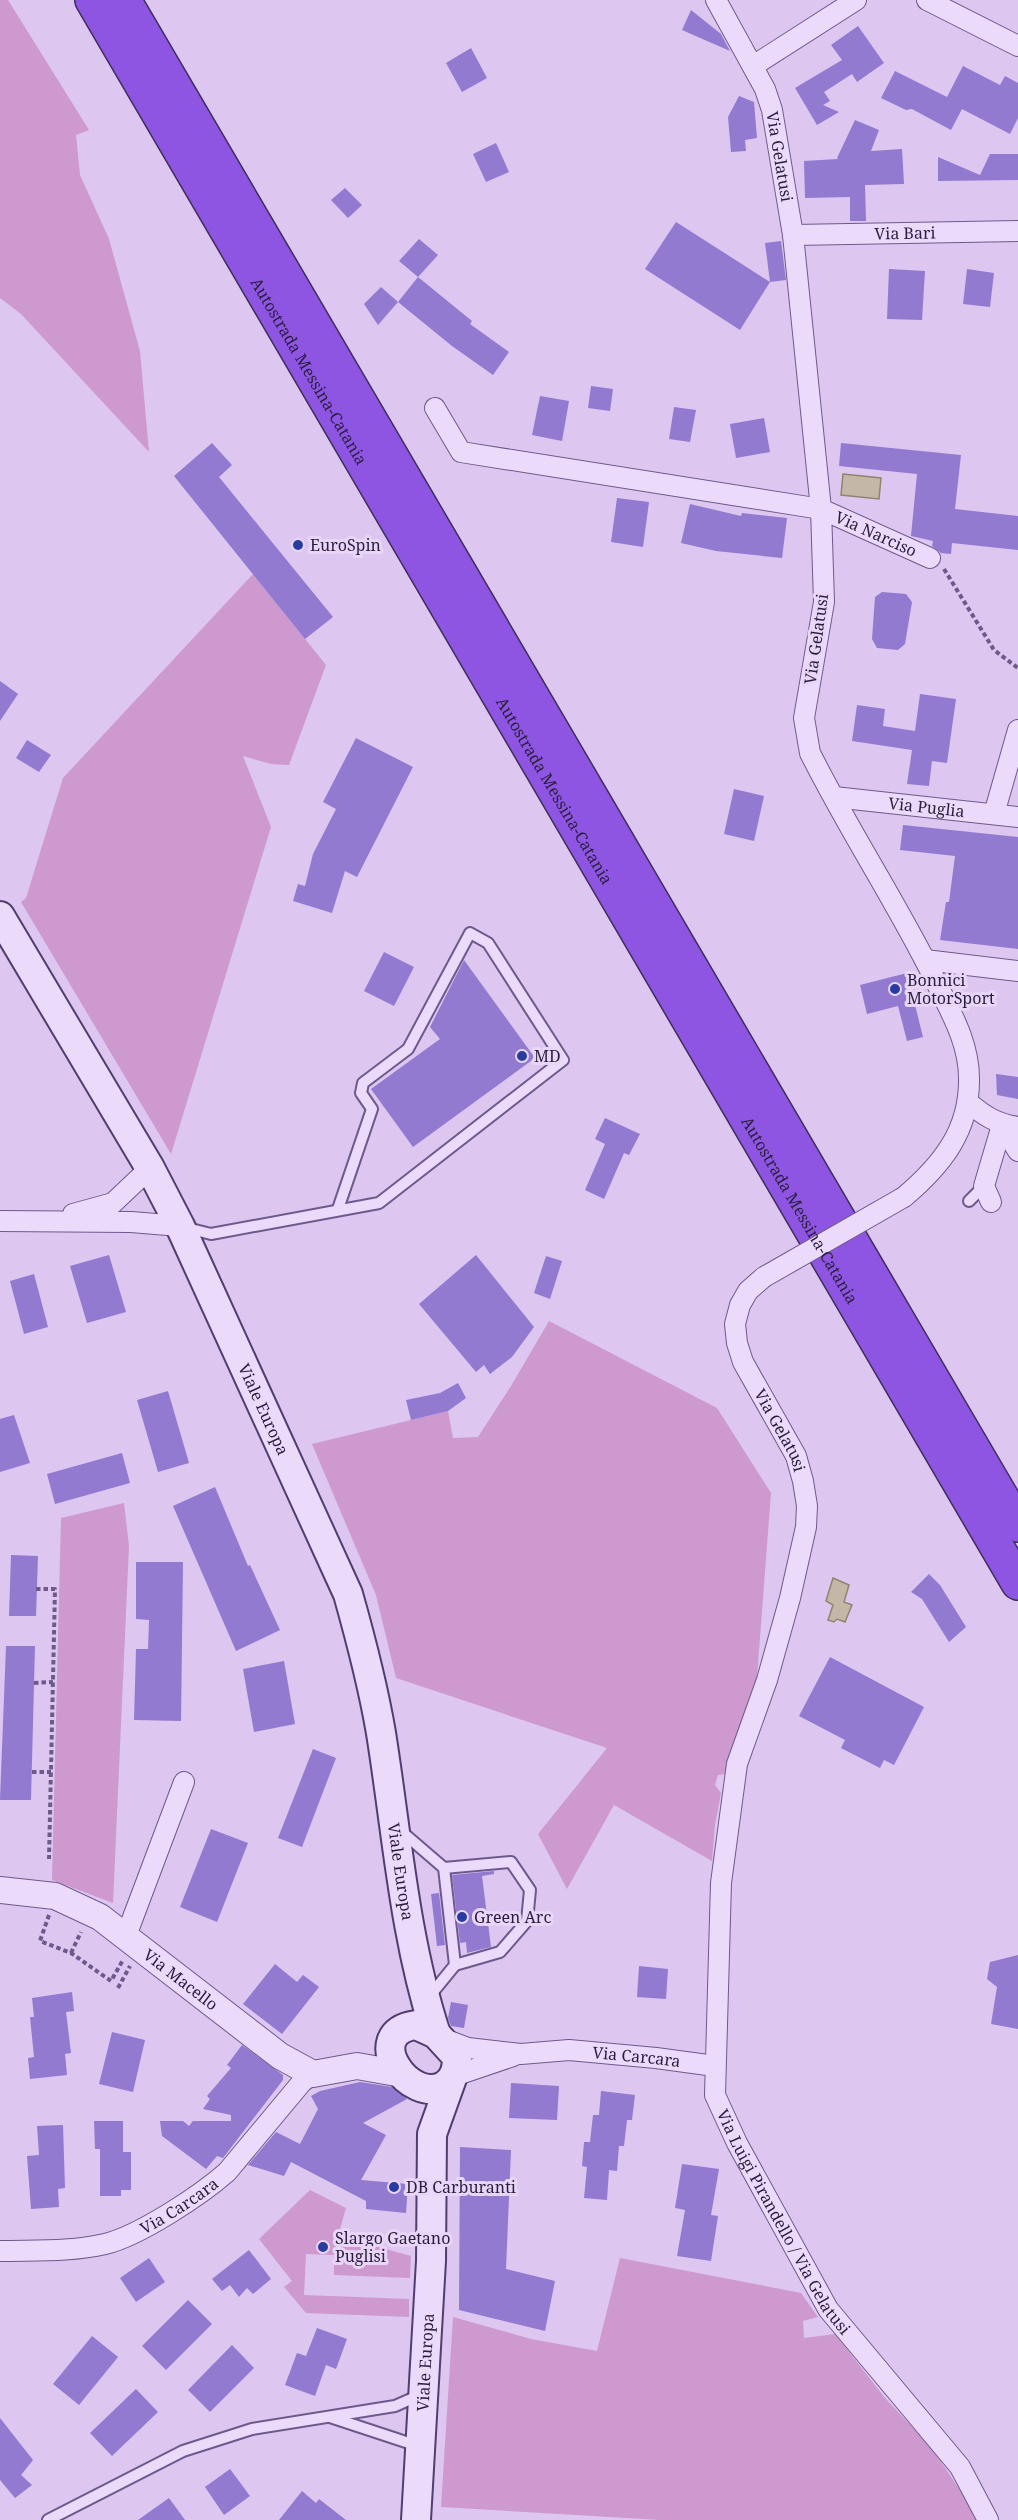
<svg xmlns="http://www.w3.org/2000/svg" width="1018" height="2520" font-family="'Noto Serif',serif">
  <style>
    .green { fill: #cd99cf }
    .water { fill: #c4b7a8; stroke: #93846d; stroke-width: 1.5 }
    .building { fill: #917ad0 }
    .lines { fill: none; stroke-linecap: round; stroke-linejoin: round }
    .service-casing { stroke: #6d5a8d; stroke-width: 14 }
    .minor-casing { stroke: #6d5a8d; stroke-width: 22 }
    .tertiary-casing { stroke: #6d5a8d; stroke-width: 28 }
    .secondary-casing { stroke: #4f3e6f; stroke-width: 32 }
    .motorway-casing { stroke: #3c2f5b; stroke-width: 36 }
    .path { stroke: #6d5a8d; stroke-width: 4; stroke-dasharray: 4.5 3; stroke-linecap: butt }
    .service { stroke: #ecdafa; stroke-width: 10 }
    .minor { stroke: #ecdafa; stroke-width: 20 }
    .tertiary { stroke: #ecdafa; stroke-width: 26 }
    .secondary { stroke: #ecdafa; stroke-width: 28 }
    .motorway { stroke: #8e54e2; stroke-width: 33 }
    .minor-bridge-casing { stroke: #6d5a8d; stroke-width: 22; stroke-linecap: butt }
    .minor-bridge { stroke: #ecdafa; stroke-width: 20 }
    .poi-dot { fill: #283b9f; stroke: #e9d6f7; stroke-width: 2 }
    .labels { text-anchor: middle; stroke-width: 6; stroke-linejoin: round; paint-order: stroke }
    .street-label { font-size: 16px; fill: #291f3c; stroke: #e9d6f7 }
    .poi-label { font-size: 16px; fill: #291f3c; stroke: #e9d6f7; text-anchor: start }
  </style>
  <rect width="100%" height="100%" fill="#ddc6f0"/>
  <g class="green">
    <path d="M0,0H8L89,130L76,135L80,175L109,239L140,351L149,452L21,314L0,298Z"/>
    <path d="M253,574L326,665L289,765L271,764L243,756L271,827L171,1154L21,902L26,898L63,778Z"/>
    <path d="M549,1321L717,1408L771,1493L757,1677L736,1736L726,1774L718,1775L715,1785L721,1793L715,1825L712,1861L614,1805L567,1889L538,1834L607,1748L396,1678L376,1595L312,1444L448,1411L453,1438L478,1437L511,1386Z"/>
    <path d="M124,1503L129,1546L113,1903L52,1880L61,1518Z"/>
    <path d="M310,2190L346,2208L338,2236L411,2256L410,2278L334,2275V2255L306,2254L304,2295L409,2299V2317L306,2313L284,2287L292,2281L259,2239Z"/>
    <path d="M620,2258L801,2293L818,2317L803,2321L804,2338L835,2334L885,2398L931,2447L980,2520H660L441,2507L453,2317L531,2339L597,2351Z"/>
  </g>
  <g class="water">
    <path d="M843,474L881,478L879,499L841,495Z"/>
    <path d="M833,1578L849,1585L844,1602L852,1605L845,1622L837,1619L834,1622L828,1620L833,1605L826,1601Z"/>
  </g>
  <g class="building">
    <path d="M691,10L721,34L730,51L682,30Z"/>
    <path d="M858,26L884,63L857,82L852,74L824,92L830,101L823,105L839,112L817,125L795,88L842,60L831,45Z"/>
    <path d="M471,48L487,78L462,92L446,63Z"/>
    <path d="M963,66L1000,85L1005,76L1018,83V118L1010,134L962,109L951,130L912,109L906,110L881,98L895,71L947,97Z"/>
    <path d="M739,96L754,102L757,138L745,140L746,151L731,152L728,117Z"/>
    <path d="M855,120L879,130L871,151L902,149L904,184L865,185L866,221H850V197L805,198L804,161L838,159L837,158Z"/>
    <path d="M496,143L509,172L486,182L473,154Z"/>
    <path d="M990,154H1018V180L938,181V157L980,175Z"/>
    <path d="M345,188L362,205L348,218L331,200Z"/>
    <path d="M676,222L770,282L740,330L645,269Z"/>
    <path d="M419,239L438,255L418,277L399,261Z"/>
    <path d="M781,241L786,280L770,282L765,243Z"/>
    <path d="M889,269L925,271L922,320L887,319Z"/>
    <path d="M967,269L994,273L990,307L963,304Z"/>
    <path d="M418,277L472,321L470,324L509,352L493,375L452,346L398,302Z"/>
    <path d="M381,287L398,302L378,325L364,304Z"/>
    <path d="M591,386L613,389L610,411L588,408Z"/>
    <path d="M540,396L569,401L562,441L532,435Z"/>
    <path d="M674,407L696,410L690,442L669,439Z"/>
    <path d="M764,418L770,452L736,458L730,424Z"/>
    <path d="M212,443L232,465L219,477L333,617L305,639L174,476Z"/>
    <path d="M841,443L961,455L955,509L1018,516V550L952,543L951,554L941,553L932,546L933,541L911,536L917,474L839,466Z"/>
    <path d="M617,498L649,502L643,547L611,542Z"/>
    <path d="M690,504L741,516L742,513L787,518L782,558L716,551L681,543Z"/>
    <path d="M882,592L906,594L912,602L905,644L898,650L877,648L872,639L875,597Z"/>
    <path d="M0,681L18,694L0,721Z"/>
    <path d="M920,694L956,699L947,763L932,761L929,786L907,784L912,750L852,741L857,705L885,709L883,726L915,731Z"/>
    <path d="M356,738L413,767L357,877L345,871L332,913L293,901L298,884L305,886L313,854L336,809L323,802Z"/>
    <path d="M27,740L51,755L39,772L16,758Z"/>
    <path d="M734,789L764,796L754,841L724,834Z"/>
    <path d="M903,825L1018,837V949L940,940L946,902H949L955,856L900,850Z"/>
    <path d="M384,952L414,967L394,1006L364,991Z"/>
    <path d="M464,960L535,1058L413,1147L371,1089L440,1039L430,1027Z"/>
    <path d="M907,973L923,1037L907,1041L898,1006L867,1014L860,985Z"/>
    <path d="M996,1074L1018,1077V1099L997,1095Z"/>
    <path d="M605,1118L640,1134L629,1155L624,1153L604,1199L585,1190L605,1144L595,1139Z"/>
    <path d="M109,1255L126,1312L87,1323L70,1266Z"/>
    <path d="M476,1255L534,1327L512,1357L490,1374L484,1365L476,1372L419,1304Z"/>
    <path d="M546,1256L562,1261L550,1299L534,1293Z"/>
    <path d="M34,1274L48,1327L24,1334L10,1281Z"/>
    <path d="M458,1383L466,1398L448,1411L411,1420L406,1400L440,1393Z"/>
    <path d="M168,1391L189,1463L158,1472L137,1400Z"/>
    <path d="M14,1415L30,1463L0,1472V1419Z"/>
    <path d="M122,1453L130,1483L55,1504L47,1474Z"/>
    <path d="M215,1487L248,1566L250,1565L280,1630L236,1651L173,1506Z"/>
    <path d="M11,1555L38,1556L36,1616H9Z"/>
    <path d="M136,1562H183L181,1721L134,1720L136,1649H148L149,1620L136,1619Z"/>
    <path d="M929,1574L940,1585L966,1627L949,1642L922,1599L911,1592Z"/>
    <path d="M6,1646H35L31,1800H0Z"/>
    <path d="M830,1657L924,1707L894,1765L884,1760L880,1768L841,1748L845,1740L799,1716Z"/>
    <path d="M284,1661L295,1724L254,1732L243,1669Z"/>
    <path d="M313,1749L336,1758L302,1847L278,1838Z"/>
    <path d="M211,1829L248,1843L217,1922L180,1907Z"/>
    <path d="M494,1871V1874L482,1876L491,1947L467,1953L466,1942L460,1943L452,1875Z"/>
    <path d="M439,1893L445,1945L437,1946L431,1894Z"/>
    <path d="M1018,1955V2029L991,2024L997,1987L987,1979L990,1962Z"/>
    <path d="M275,1964L297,1982L303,1975L319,1987L282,2034L243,2004Z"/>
    <path d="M639,1966L668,1969L666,1999L637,1997Z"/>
    <path d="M72,1992L74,2011L66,2012L71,2053L65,2054L67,2075L30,2079L28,2058L34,2057L30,2017H34L32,1998Z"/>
    <path d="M451,2002L468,2005L464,2028L451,2026L448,2018Z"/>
    <path d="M112,2032L145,2040L133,2092L99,2084Z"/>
    <path d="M242,2045L283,2075V2080L223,2158L217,2156L206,2169L162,2136L160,2121H183L189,2126L193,2121H231V2115L203,2109L210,2099L207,2096L231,2068L227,2065Z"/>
    <path d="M360,2082L392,2087L407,2099L363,2123L386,2135L361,2180L408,2184L406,2213L366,2209V2201L291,2162L284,2176L248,2165L276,2132L300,2144L318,2109L311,2096L320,2091Z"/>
    <path d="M511,2083L559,2086L557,2120L509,2118Z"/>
    <path d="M601,2091L635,2095L632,2120H627L624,2146H619L617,2171L609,2170L607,2200L584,2198L587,2167L582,2166L584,2142H590L593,2115H599Z"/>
    <path d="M94,2121H123V2152H131V2190H121V2196H100V2149H95Z"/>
    <path d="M63,2125L65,2188L58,2189L59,2207L31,2209L27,2156L39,2155L37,2126Z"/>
    <path d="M460,2147L511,2150L506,2269L555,2281L545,2331L459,2310Z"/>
    <path d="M682,2164L719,2169L711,2215L718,2216L711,2261L677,2256L685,2210L675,2208Z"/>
    <path d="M249,2250L271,2279L253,2294L247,2288L239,2297L230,2285L222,2291L212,2279Z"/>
    <path d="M149,2258L165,2282L136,2302L120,2278Z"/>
    <path d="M188,2300L212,2324L166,2370L142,2346Z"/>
    <path d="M317,2328L347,2339L336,2369L326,2365L315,2396L285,2385L297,2353L306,2356Z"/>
    <path d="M92,2336L118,2357L79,2405L53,2384Z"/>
    <path d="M232,2345L254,2368L210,2412L188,2390Z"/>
    <path d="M136,2389L158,2412L112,2456L90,2433Z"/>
    <path d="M0,2418L33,2460L21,2475L32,2485L15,2498L0,2480Z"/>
    <path d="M230,2469L250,2496L224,2515L205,2487Z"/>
    <path d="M302,2491L316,2503L319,2499L346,2520H279Z"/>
    <path d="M169,2498L185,2520H138Z"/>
  </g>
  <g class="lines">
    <g class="service-casing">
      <g id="service">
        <path d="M969,1201L984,1186"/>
        <path d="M183,1227L211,1234L379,1203L563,1060L488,943L470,933L408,1049L363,1083L361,1093L372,1109L338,1209"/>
        <path d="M401,1831L444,1868L455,1965L428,1998"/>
        <path d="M444,1868L511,1862L530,1890L527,1921L500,1952L455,1965"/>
        <path d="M330,2417L418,2446"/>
        <path d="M48,2520L183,2451L252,2429L395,2406L420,2395"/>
      </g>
    </g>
    <g class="minor-casing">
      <g id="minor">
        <path id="s1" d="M716,0L765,89L772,110L793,235L821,509L824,602L804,718L810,753C849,831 897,903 935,980C950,1011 969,1042 969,1078C970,1130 942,1165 904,1197"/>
        <path d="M927,0L1018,46"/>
        <path d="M753,66L856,0"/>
        <path id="s2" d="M793,235L1018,231"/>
        <path id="s3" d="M435,408L461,452L821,509L930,558"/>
        <path id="s4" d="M834,797L1018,817"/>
        <path d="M994,814L1018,730"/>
        <path d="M925,960L1018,971"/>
        <path d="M968,1102C984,1116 997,1124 1018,1127"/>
        <path d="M1002,1125L1018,1151"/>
        <path d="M991,1202L984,1186L1002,1125"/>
        <path d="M73,1214L113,1203L150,1168"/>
        <path d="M0,1221L131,1222L180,1226"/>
        <path id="s5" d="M764,1277L748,1291L740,1305L735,1324L737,1343L743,1362L796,1456L803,1481L807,1506L806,1527L790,1598L767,1680L737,1764L721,1883L715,2095L737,2143L828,2309L960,2467L988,2520"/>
        <path d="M126,1936L184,1782"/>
        <path id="s6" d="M444,2039L468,2048L521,2054L569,2050L656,2058L715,2066"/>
        <path d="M454,2076L513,2056"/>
        <path id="s7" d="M0,2251C35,2250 71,2252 105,2244C139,2236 201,2195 227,2172L302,2082L313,2074"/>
      </g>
    </g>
    <g class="tertiary-casing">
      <g id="tertiary">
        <path id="s8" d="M0,1890L55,1896L100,1917L280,2056L313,2074L357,2066L402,2074"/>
      </g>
    </g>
    <g class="secondary-casing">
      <g id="secondary">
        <path id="s9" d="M0,916L150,1168L180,1226L348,1594C361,1640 373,1686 381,1733C397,1833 404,1937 436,2034"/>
        <path d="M416,2025L436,2034L457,2057C457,2068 455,2078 445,2085C410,2107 359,2033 416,2025Z"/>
        <path id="s10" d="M416,2520L431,2261L432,2134L451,2081"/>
      </g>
    </g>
    <g class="motorway-casing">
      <g id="motorway">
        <path id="s11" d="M92,0L1018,1583"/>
        <path d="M124,0C418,511 722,1016 1018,1525"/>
      </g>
    </g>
    <g class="path">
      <path d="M944,569L994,650L1018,668"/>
      <path d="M36,1589H55L49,1859"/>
      <path d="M34,1683L53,1682"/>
      <path d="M32,1772H51"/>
      <path d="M49,1915L40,1941L71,1953L111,1981L123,1960"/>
      <path d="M71,1953L81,1932"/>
      <path d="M118,1988L130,1966"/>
    </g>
    <use href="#service" class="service"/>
    <use href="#minor" class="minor"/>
    <use href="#tertiary" class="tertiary"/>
    <use href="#secondary" class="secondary"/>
    <use href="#motorway" class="motorway"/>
    <g class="minor-bridge-casing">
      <path id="minor-bridge" d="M764,1277L904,1197"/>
    </g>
    <use href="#minor-bridge" class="minor-bridge"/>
  </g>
  <g class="poi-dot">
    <circle cx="298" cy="545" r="6"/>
    <circle cx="895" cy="989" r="6"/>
    <circle cx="522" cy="1056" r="6"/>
    <circle cx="462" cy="1917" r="6"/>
    <circle cx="394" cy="2187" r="6"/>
    <circle cx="323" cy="2247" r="6"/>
  </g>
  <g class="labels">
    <g class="street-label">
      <text dy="6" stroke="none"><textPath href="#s1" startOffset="171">Via Gelatusi</textPath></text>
      <text dy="6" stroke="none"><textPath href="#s2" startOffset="112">Via Bari</textPath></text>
      <text dy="6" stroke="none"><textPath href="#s11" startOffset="430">Autostrada Messina-Catania</textPath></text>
      <text dy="6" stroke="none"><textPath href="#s3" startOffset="476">Via Narciso</textPath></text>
      <text transform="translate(816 639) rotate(-82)" y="6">Via Gelatusi</text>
      <text dy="6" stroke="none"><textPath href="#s11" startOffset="916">Autostrada Messina-Catania</textPath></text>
      <text dy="6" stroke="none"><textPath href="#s4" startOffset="93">Via Puglia</textPath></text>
      <text dy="6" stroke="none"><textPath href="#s11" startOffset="1402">Autostrada Messina-Catania</textPath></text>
      <text dy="6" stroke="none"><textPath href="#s9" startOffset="560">Viale Europa</textPath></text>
      <text dy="6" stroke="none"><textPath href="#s5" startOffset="174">Via Gelatusi</textPath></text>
      <text dy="6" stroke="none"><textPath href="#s9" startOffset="1046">Viale Europa</textPath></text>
      <text dy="6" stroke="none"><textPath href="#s8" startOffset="207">Via Macello</textPath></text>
      <text dy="6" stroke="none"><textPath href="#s6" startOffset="195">Via Carcara</textPath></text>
      <text dy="6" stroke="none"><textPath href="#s7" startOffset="189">Via Carcara</textPath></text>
      <text dy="6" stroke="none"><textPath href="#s5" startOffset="1000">Via Luigi Pirandello / Via Gelatusi</textPath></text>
      <text dy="6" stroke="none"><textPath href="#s10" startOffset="158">Viale Europa</textPath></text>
    </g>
    <g class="poi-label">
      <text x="310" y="551">EuroSpin</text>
      <text x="907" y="986">Bonnici<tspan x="907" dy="18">MotorSport</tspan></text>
      <text x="534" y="1062">MD</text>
      <text x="474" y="1923">Green Arc</text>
      <text x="406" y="2193">DB Carburanti</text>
      <text x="335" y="2244">Slargo Gaetano<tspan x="335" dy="18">Puglisi</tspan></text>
    </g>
  </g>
</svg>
